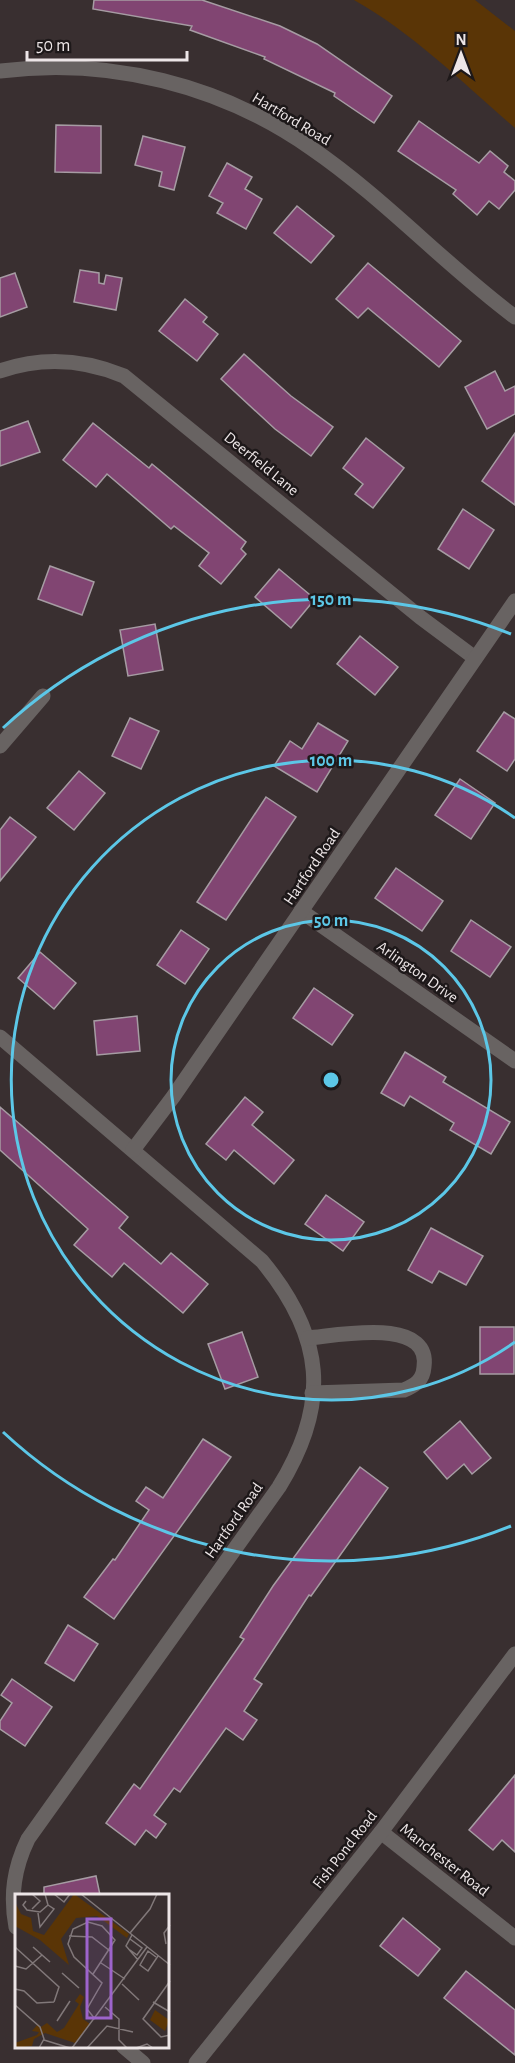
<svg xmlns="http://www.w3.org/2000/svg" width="515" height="2063" font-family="'Alegreya Sans',sans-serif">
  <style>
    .green { fill: #5a3506 }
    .building { fill: #814572; stroke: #a69ca3; stroke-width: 1.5 }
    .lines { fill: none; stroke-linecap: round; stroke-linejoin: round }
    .minor { stroke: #686362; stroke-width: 15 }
    .ring { fill: none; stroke: #5cc7e7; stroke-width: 3 }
    .labels { text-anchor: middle; stroke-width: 5; stroke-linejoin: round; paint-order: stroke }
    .street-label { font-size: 16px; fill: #ede6e7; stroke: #1d1819 }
    .inset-road { fill: none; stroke: #817879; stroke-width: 1.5 }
    .view { fill: #9d64cb; fill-opacity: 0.15; stroke: #9d64cb; stroke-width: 3 }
    .inset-edge { fill: none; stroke: #ede6e7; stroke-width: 3 }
    .centre { fill: #5cc7e7; stroke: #1d1819; stroke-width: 3 }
    .ring-label { font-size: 18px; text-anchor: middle; font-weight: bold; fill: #5cc7e7; stroke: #1d1819; stroke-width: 5; stroke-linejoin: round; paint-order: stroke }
  </style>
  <rect width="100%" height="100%" fill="#392f30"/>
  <path class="green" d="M354,0H475L515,31V128C464,84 413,33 354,0Z"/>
  <g class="building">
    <path d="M94,0H202L280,26L317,44L392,96L374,123L334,96L335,93L264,59L265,57L190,30L192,26L93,9Z"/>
    <path d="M419,121L479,163L490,151L508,166L504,172L515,181V190L499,209L489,201L477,215L453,194L456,190L398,151Z"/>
    <path d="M56,125L101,126V173L55,172Z"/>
    <path d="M143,136L185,147L174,190L159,186L162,172L135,165Z"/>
    <path d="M227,163L252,177L245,189L262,199L246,229L217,213L223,203L209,196Z"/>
    <path d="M297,206L334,236L311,263L274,233Z"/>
    <path d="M368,263L461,341L439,367L368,308L358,318L336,299Z"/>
    <path d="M80,270L99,273V283L104,284L106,275L122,278L116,310L74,302Z"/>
    <path d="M15,273L27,307L0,317V278Z"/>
    <path d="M185,299L207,317L203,322L218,334L197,361L159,331Z"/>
    <path d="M244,354L291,396L333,427L311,456L275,429L221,379Z"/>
    <path d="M495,371L505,391L515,386V414L487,429L465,387Z"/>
    <path d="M28,421L40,452L0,466V431Z"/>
    <path d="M93,423L149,468L152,464L246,542L241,549L246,554L221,584L199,566L209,553L174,526L171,529L107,474L96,487L63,460Z"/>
    <path d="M515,433V505L482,481Z"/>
    <path d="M366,438L404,468L373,508L355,494L363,484L343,468Z"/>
    <path d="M463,509L494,530L469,569L438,549Z"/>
    <path d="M50,566L94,582L82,615L38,599Z"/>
    <path d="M279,569L315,599L291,628L255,597Z"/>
    <path d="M155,624L163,670L128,676L120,630Z"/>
    <path d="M360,636L398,667L375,695L337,664Z"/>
    <path d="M504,712L515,719V759L507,771L477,751Z"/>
    <path d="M130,718L159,731L141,769L112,756Z"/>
    <path d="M318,723L348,741L317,792L274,766L290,741L302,749Z"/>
    <path d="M79,771L105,793L74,830L47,808Z"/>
    <path d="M460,779L495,803L471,839L435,815Z"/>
    <path d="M266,797L296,817L226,920L197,902Z"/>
    <path d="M10,817L36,837L0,881V830Z"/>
    <path d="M396,868L443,901L422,931L375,898Z"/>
    <path d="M471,920L511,947L490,977L451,951Z"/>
    <path d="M181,930L209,949L185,984L157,965Z"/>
    <path d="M40,952L76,983L54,1009L18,978Z"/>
    <path d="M314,988L353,1015L332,1045L293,1018Z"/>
    <path d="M137,1016L140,1051L97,1055L94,1021Z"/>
    <path d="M405,1052L446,1077L443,1082L510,1122L491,1154L450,1130L454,1123L410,1096L404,1106L381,1093Z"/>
    <path d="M245,1097L263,1112L252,1125L294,1160L274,1184L234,1150L226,1160L206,1144Z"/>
    <path d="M0,1107L128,1217L119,1228L161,1264L171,1253L208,1284L183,1313L124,1263L112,1277L74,1245L88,1229L0,1150Z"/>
    <path d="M326,1195L364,1222L343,1251L305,1224Z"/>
    <path d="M431,1228L483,1256L466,1285L439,1271L432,1283L408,1270Z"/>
    <rect x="480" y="1327" width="34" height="47"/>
    <path d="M242,1332L258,1377L225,1389L208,1344Z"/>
    <path d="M460,1421L491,1458L472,1474L464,1464L447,1479L424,1452Z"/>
    <path d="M203,1439L231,1457L114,1619L84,1597L113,1559L115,1560L149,1510L136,1501L146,1487L163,1498Z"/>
    <path d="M360,1467L388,1488L311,1596L309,1595L254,1679L262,1684L244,1711L257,1720L243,1740L226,1728L180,1792L174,1788L154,1815L166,1824L156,1838L146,1830L135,1845L106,1823L134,1784L140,1789L244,1639L240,1637L273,1586Z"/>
    <path d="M68,1625L98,1644L74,1681L45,1663Z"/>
    <path d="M12,1679L52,1707L25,1746L0,1729V1721L12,1703L1,1695Z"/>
    <path d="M515,1775V1852L502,1840L493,1850L469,1830Z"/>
    <path d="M96,1876L100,1895H44V1887Z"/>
    <path d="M403,1918L440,1949L418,1976L380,1946Z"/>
    <path d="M466,1971L515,2010V2055L444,1998Z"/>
  </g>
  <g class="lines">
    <g class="minor">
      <path d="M0,71C109,57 221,85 311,148C384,198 444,264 515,317"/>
      <path d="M0,371C43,356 83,359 124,376L420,617L475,658"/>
      <path d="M0,746L43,696"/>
      <path d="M301,911L515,1061"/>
      <path d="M0,1037L262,1261C324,1336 331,1403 279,1487L28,1839C14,1868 10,1895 16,1927"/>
      <path d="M133,1150L173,1097L515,601"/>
      <path d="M308,1338C336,1336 431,1316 424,1367C423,1380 416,1385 404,1390L312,1393"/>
      <path d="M381,1832L515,1938"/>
      <path d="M123,2046L143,2063"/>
      <path d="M196,2063L381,1832L515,1654"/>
    </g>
  </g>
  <g class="ring">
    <circle cx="331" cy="1080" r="160"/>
    <path d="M515 1342A320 320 0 1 1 515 818"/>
    <path d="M511 1526A481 481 0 0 1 3 1432M3 728A481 481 0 0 1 511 634"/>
  </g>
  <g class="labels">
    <g class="street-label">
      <text transform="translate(292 118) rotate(31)" y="6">Hartford Road</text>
      <text transform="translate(262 463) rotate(39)" y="6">Deerfield Lane</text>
      <text transform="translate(311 866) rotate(-56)" y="6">Hartford Road</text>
      <text transform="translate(418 971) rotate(35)" y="6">Arlington Drive</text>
      <text transform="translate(233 1520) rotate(-55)" y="6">Hartford Road</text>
      <text transform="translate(344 1849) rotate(-52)" y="6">Fish Pond Road</text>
      <text transform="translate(445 1859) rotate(38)" y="6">Manchester Road</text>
    </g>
  </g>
  <g transform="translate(15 1894)">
    <rect width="154" height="154" fill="#392f30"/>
    <path d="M59,0L114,40L112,44L82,22L61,24L46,45L54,71L25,46L0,32V8L6,20L16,24L18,37L29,41ZM65,100L69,103L65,113L68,125L75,130L60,149L30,139L19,145L17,152L0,154V149L22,141L24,138L17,137L23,130L26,133L32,129L42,138L49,134L64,110L60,107ZM140,116L154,126L150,137L135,126Z" fill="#5a3506"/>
    <path class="inset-road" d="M39,0L49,8L55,0M66,0L155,71M11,7L8,11L12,16L25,18L33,11L30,0M17,15L25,7L17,0M23,19L25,33L39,15L33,11M115,39L135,15L142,0M117,41L111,52L123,66M54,42L77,43L95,57M115,45L127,54L122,61L115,56M151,50L149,39L155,31M0,53L44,93L39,108M18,53L35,68M141,63L133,57L125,71L133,77L143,62M86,69L110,85M0,72L11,75L27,61M47,79L64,94M78,80L100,46L87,32L73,28L58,35L53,50L59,63L87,89L72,115L80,125M155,87L128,125L146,143L155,141M107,90L124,106M0,95L9,97L22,109L39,108M138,108L155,118M0,111L25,133L29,145L24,154M90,113L104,125V146L112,154M42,127L55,107M29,146L55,154M57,154L132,53M72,154L92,132L118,138M121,154L132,150L138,154"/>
    <path class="view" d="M72,25H96V124H72Z"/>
    <rect width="154" height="154" class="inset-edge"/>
  </g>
  <circle cx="331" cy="1080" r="9" class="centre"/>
  <g class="ring-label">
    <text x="331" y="605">150 m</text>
    <text x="331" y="766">100 m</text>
    <text x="331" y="926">50 m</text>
  </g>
  <g transform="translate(461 54)" stroke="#1d1819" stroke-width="4.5" paint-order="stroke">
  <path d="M0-4.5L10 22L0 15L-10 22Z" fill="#ede6e7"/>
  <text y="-9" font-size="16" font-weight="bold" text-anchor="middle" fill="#ede6e7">N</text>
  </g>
  <path d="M27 51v9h160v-9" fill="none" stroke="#ede6e7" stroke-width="3"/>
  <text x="36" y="51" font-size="18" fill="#ede6e7" stroke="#1d1819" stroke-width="4.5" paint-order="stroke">50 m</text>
</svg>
